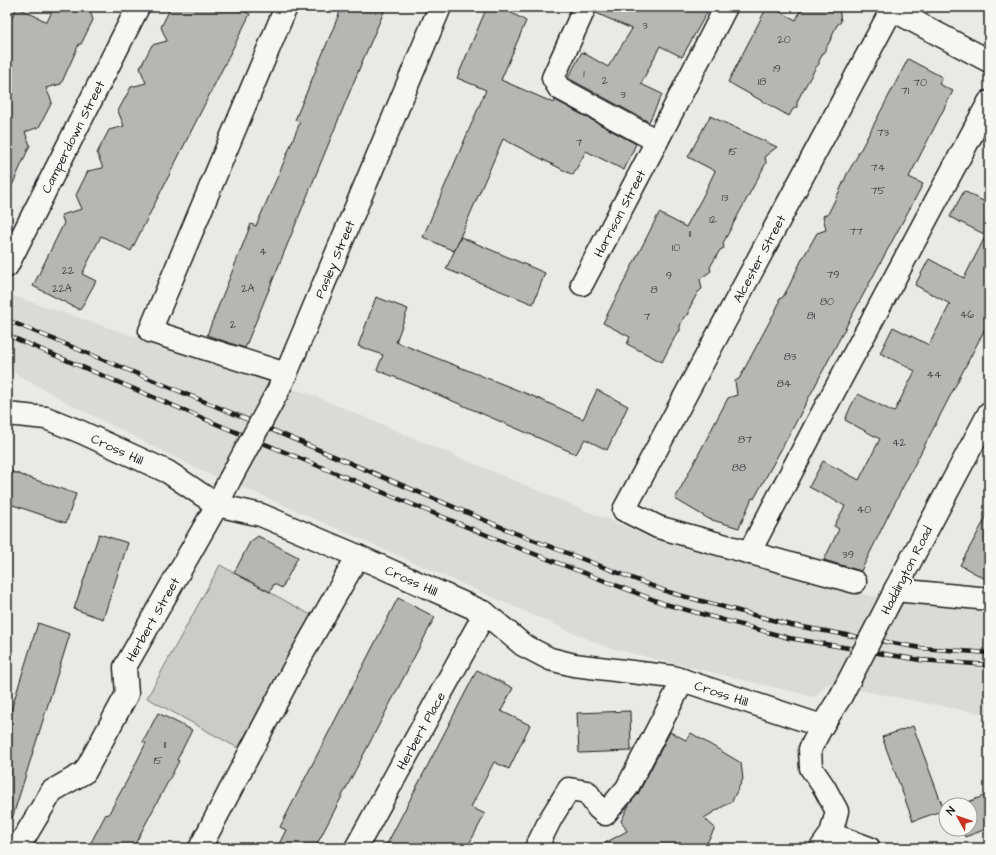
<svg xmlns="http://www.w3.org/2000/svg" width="996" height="855" font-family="'Architects Daughter',sans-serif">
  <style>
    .built { fill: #dadad6 }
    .green { fill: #cbcbc7; stroke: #747472 }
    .building { fill: #b6b6b3; stroke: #1c1c1c }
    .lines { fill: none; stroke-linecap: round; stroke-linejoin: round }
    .minor-casing { stroke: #1c1c1c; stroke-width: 25 }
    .minor { stroke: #f6f6f2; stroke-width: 22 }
    .rail-casing { stroke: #1c1c1c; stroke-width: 4.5 }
    .rail { stroke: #f6f6f2; stroke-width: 3; stroke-dasharray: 9; stroke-linecap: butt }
    .minor-bridge-casing { stroke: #1c1c1c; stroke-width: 25; stroke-linecap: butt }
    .minor-bridge { stroke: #f6f6f2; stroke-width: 22 }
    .labels { text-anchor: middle; stroke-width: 4; stroke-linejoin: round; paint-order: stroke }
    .number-label { font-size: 11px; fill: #424242 }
    .street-label { font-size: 13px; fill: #1c1c1c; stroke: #f6f6f2 }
  </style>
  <rect width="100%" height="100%" fill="#e9e9e5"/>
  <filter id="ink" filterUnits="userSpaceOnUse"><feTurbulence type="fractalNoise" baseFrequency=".025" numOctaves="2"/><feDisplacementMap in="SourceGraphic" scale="8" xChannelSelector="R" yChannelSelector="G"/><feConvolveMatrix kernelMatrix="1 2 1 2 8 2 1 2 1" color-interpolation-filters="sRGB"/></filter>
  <g filter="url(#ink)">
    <path class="built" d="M7,294L312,395L579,508L666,543L871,596L917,599L989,606V715L827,684L815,697L606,647L254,492L204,472L70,404L7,369Z"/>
    <path class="green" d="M220,565L311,615L238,748L147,698Z"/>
    <g class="building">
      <path d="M17,7L47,22L54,7H89L93,20L81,44H79L61,84L46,88L52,102L39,127L25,132L30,145L7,197V27Z"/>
      <path d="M171,7H235L250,14L131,251L101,236L82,274L96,281L80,310L33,286L64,223L61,215L82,209L76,195L88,171L103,168L97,153L109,130L124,126L118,111L131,87L146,83L140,68L152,45L167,41L161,27Z"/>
      <path d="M342,7H386L362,62L245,348L221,340L207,335L251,224L256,226L283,164L300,122L295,120Z"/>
      <path d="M487,7H501L526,21L501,80L554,103L555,100L636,144L624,170L586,151L573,175L503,139L454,251L423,237L486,90L457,78Z"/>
      <path d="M597,7H710L682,57L660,46L641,84L662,94L649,122L568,78L582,52L608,67L632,29L596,13Z"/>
      <path d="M767,7H770L796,20L802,7H839L841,22L837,25L834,31L832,37L819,61V64L816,67L801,94L797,102V107L793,109L789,116L728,82Z"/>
      <path d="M908,59L942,77L939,84L953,91L909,177L923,184L849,321L795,424L754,499L752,498L739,528L709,519L675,499L728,398L737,395L735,381L739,379L773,315L774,314L779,303V299L783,297L788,288L803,257L804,256L817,233L826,230L823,216L828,214L840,190L847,174L858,155V152L861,149Z"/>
      <path d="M710,116L777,147L765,156L766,163L723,243L724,248L720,250L710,267L711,271L700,279L702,289L698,292L693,301L689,309V314L684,317L680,326V331L677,333L662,362L627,344L630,337L603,323L659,213L686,227L702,198L715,171L688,157Z"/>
      <path d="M964,191L989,204V321L890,512L861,571L824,560L839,529L834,526L845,506L809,487L823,461L859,480L880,439L845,420L851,406L858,394L894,412L915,371L880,353L893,327L929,345L950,304L915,285L929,259L964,278L986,235L950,217Z"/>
      <path d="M461,237L545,273L533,304L446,269Z"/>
      <path d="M376,297L408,309L396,342L535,397L583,419L597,390L628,406L607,450L585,439L576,454L427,390L377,370L383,355L358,346Z"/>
      <path d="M7,470L76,494L66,523L7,503Z"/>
      <path d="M989,512V581L960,565Z"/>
      <path d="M99,534L128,543L103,619L74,609Z"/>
      <path d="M258,536L298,557L282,588L274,584L270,592L234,573L250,542Z"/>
      <path d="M398,598L435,617L315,848H277L286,830L280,827Z"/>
      <path d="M38,623L70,634L12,819L7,818V723Z"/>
      <path d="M477,670L513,688L501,711L530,725L509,769L494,762L471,807L485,814L467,848H385Z"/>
      <path d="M630,711L631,751L579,753L577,713Z"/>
      <path d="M158,713L192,730L177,760L179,761L145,825L133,848H88L106,814L108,815L130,775L146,743L143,742Z"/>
      <path d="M913,726L944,810L913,821L882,737Z"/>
      <path d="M670,732L686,740L691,733L741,763L743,779L732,801L704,818L715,828L704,848H596L627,831L621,821L630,803L638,794Z"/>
      <path d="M989,794V828L965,837L962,829H970V805H960Z"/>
    </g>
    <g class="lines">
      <g class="minor-casing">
        <g id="minor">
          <path d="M286,7L150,331L286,374"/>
          <path d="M585,7L553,78L559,88L657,141"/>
          <path d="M887,7L989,61"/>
          <path id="s1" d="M7,266L138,7"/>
          <path id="s2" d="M582,284L657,141L726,7"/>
          <path id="s3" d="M280,386L286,374L440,7"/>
          <path id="s4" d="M7,414L46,418L81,432L168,472L217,505L261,515L353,554L485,613L523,645L550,659L574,665L673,677L822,726"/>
          <path d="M749,553L816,425L989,102"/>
          <path id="s5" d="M855,582L658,527L624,510L893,7"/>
          <path d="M895,590L989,599"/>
          <path d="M892,597L895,590L989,413"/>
          <path d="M831,834L869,848"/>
          <path id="s6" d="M18,848L52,791L85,772L127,694L125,667L217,505L230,479"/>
          <path d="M200,848L292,672L358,556"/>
          <path id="s7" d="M356,848L485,613"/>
          <path d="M536,848L551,818L569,789L587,792L598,808L605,814L627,788L683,680"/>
          <path d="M821,848L831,834L837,811L824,787L811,768L810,749L822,726L841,696"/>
        </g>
      </g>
      <use href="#minor" class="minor"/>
      <g class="rail-casing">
        <g id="rail">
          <path d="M7,320L232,413L515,533L668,592L791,625L921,648L989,653"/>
          <path d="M7,335L226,428L511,545L665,604L789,638L920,660L989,665"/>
        </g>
      </g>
      <use href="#rail" class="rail"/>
      <g class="minor-bridge-casing">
        <g id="minor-bridge">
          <path d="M230,479L279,389"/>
          <path d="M841,696L892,597"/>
        </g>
      </g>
      <use href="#minor-bridge" class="minor-bridge"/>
    </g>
  </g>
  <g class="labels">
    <g class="number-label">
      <text x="645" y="29">3</text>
      <text x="784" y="43">20</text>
      <text x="777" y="72">19</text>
      <text x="584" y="77">1</text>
      <text x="605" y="84">2</text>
      <text x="762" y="85">18</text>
      <text x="920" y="86">70</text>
      <text x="905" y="94">71</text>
      <text x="623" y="98">3</text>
      <text x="883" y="136">73</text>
      <text x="579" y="146">7</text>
      <text x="733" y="155">15</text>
      <text x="878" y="171">74</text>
      <text x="878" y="194">75</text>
      <text x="725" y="201">13</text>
      <text x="713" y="223">12</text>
      <text x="856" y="235">77</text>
      <text x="690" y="237">11</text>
      <text x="676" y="251">10</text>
      <text x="263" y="255">4</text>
      <text x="68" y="274">22</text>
      <text x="833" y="278">79</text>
      <text x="669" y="279">9</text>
      <text x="62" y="292">22A</text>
      <text x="248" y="292">2A</text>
      <text x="654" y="293">8</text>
      <text x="827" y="305">80</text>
      <text x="967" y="318">46</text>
      <text x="811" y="319">81</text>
      <text x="647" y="320">7</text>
      <text x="233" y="328">2</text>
      <text x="790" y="360">83</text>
      <text x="934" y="378">44</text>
      <text x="784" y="387">84</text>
      <text x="745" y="443">87</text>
      <text x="899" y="446">42</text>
      <text x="739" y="471">88</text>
      <text x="864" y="513">40</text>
      <text x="848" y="558">39</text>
      <text x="165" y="748">11</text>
      <text x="158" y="764">15</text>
    </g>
    <g class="street-label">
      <text dy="5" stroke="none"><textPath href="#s1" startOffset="145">Camperdown Street</textPath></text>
      <text dy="5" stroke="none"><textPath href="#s2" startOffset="80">Harrison Street</textPath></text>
      <text dy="5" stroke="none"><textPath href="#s5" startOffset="528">Alcester Street</textPath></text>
      <text dy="5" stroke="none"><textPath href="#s3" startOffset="138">Pasley Street</textPath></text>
      <text dy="5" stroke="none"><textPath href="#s4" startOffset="117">Cross Hill</textPath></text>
      <text transform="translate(906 570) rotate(-63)" y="5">Haddington Road</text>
      <text dy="5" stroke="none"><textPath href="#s4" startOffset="441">Cross Hill</textPath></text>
      <text dy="5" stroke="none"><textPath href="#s6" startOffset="275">Herbert Street</textPath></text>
      <text dy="5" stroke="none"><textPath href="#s4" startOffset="777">Cross Hill</textPath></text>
      <text dy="5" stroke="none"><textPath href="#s7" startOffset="134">Herbert Place</textPath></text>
    </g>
  </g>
  <rect width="996" height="855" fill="none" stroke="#f6f6f2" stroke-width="24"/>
  <rect x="12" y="12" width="972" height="831" fill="none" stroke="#1c1c1c" stroke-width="1.5" filter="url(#ink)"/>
  <g transform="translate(958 817) rotate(310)"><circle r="19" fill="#f6f6f2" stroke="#9f9f9c"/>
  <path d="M0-3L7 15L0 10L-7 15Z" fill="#c8321e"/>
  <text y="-6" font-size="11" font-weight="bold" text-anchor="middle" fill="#1c1c1c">N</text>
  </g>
</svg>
